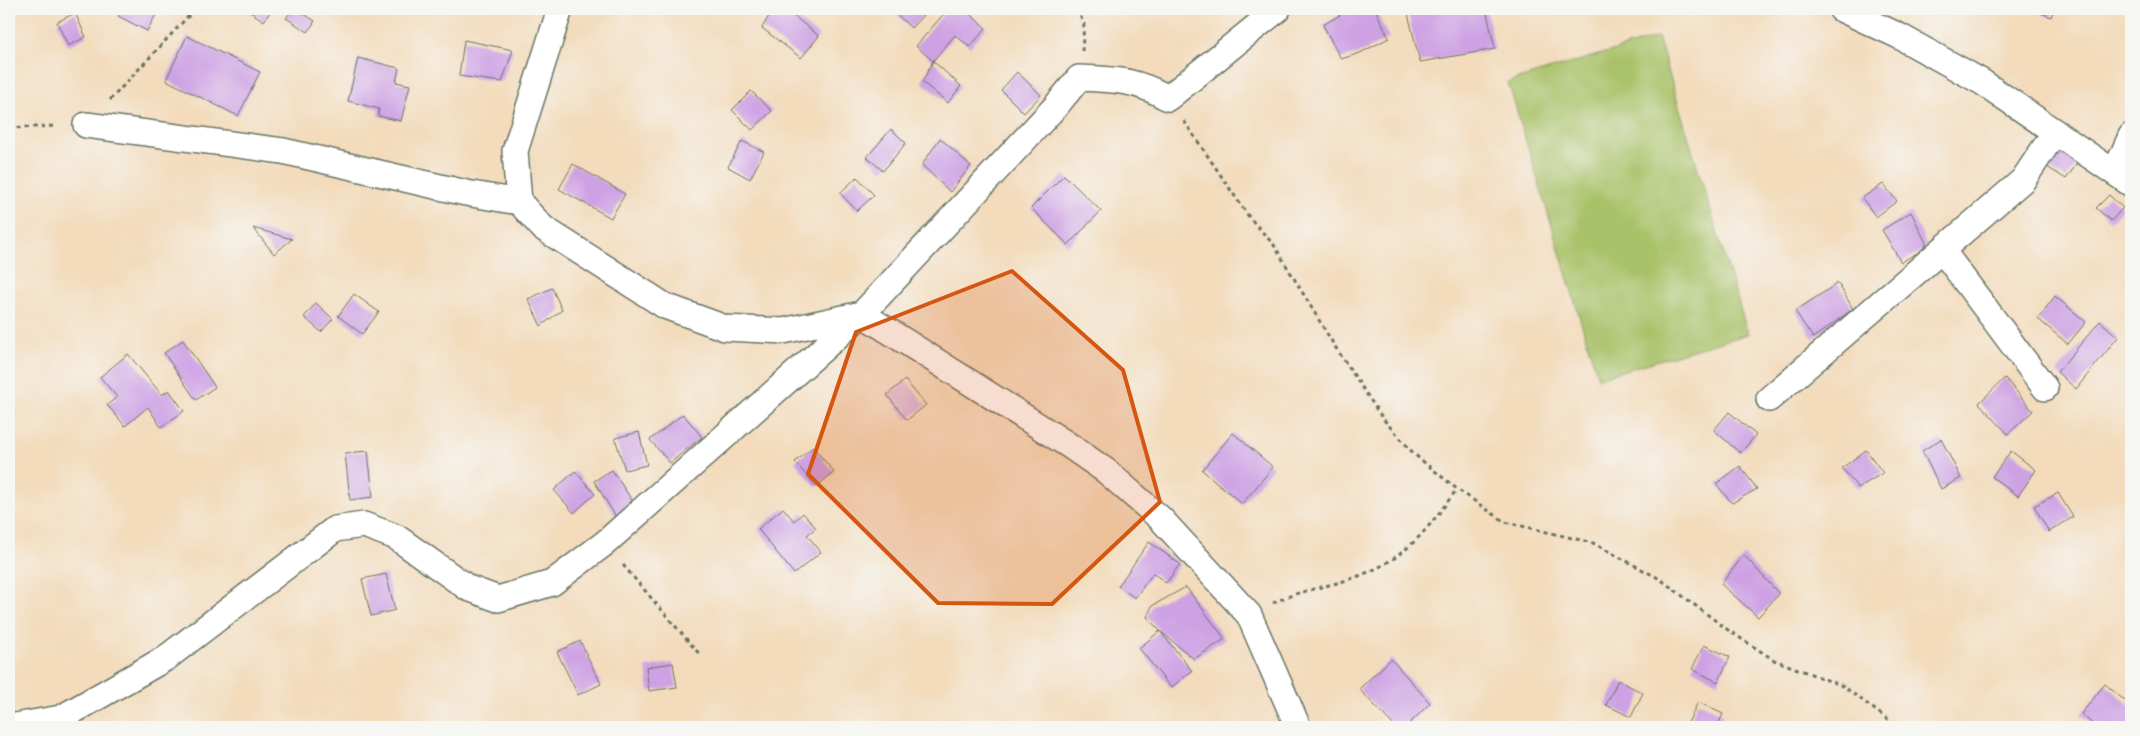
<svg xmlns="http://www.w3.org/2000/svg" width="2140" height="736" font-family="Mali,sans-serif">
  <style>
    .green { fill: #a9c167; stroke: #647f4e }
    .building { fill: #cea1e4 }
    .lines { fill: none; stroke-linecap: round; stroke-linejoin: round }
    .street-casing { stroke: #697464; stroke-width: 28 }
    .path { stroke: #697464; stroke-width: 3; stroke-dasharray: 4 4; stroke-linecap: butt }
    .street { stroke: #fff; stroke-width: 25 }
    .marked { fill: #d45610; fill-opacity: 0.2; stroke: #d45610; stroke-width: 4; stroke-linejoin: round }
  </style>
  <rect width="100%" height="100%" fill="#f6f6f2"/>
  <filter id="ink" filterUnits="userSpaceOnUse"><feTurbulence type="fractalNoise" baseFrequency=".02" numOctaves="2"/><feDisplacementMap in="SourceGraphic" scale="10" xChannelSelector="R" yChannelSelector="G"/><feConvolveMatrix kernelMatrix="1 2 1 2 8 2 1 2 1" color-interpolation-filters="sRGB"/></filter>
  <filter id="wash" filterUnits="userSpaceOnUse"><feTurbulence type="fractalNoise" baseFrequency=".0096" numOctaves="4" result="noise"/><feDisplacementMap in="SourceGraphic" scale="20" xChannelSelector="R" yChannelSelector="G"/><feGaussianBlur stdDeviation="1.12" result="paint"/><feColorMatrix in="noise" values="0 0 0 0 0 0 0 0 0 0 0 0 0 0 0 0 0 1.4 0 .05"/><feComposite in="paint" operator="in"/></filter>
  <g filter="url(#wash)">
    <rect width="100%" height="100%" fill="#f3dbbc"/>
    <path class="green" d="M1658,37L1748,334L1598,378L1508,82Z"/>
    <g id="blocks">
      <g class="building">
        <path d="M122,9H159L147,31L118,16Z"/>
        <path d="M246,9H272L264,21Z"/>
        <path d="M293,9H296L315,21L308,32L286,18Z"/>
        <path d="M773,9H785L819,36L801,58L762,28Z"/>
        <path d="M891,9H929L911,28Z"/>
        <path d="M948,9H964L986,28L970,47L955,35L933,61L916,46Z"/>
        <path d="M1350,9H1375L1389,38L1360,53L1341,59L1323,25Z"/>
        <path d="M1433,9H1486L1495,49L1420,62L1408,14Z"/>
        <path d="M2031,9H2054L2051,17Z"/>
        <path d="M75,13L86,37L68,46L57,22Z"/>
        <path d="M187,36L260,72L238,116L166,80Z"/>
        <path d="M464,40L513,50L502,82L459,76Z"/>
        <path d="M358,58L399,68L396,82L410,85L401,121L378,116L379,109L348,101Z"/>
        <path d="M933,61L961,86L948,103L922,82Z"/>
        <path d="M1017,72L1041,95L1024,113L1001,90Z"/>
        <path d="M751,91L772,111L752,130L732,110Z"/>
        <path d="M891,129L906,143L883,171L867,157Z"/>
        <path d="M940,138L971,166L950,192L922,165Z"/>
        <path d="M742,141L764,152L750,179L728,167Z"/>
        <path d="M2057,141L2081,158L2066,179L2041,163Z"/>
        <path d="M573,164L625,194L611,218L559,189Z"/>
        <path d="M1064,175L1101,211L1068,245L1031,208Z"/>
        <path d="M857,177L874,195L857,211L840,193Z"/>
        <path d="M1883,184L1897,201L1876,217L1862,198Z"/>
        <path d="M2109,195L2123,208L2111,221L2096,208Z"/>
        <path d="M1911,212L1928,247L1901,262L1882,230Z"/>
        <path d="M253,228L292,239L274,254Z"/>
        <path d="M1838,283L1853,309L1813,338L1795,311Z"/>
        <path d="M552,288L562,310L541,326L528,299Z"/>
        <path d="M354,294L379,312L362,334L338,316Z"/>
        <path d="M2055,296L2086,322L2068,344L2038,319Z"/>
        <path d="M316,303L333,319L321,332L304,317Z"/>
        <path d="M2100,321L2118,337L2076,389L2057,372Z"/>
        <path d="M183,340L215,387L196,400L164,353Z"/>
        <path d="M128,354L162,395L169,390L184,411L161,427L148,407L125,426L107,405L117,397L100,377Z"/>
        <path d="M2005,378L2033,411L2008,434L1979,403Z"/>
        <path d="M905,380L926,405L907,420L887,395Z"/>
        <path d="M1729,412L1756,435L1740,453L1714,430Z"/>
        <path d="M683,414L702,437L670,463L650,440Z"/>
        <path d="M639,432L647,465L625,470L615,438Z"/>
        <path d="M1233,433L1273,467L1242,504L1202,470Z"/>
        <path d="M1941,439L1961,478L1941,489L1922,451Z"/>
        <path d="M813,447L834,472L816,487L795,462Z"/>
        <path d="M1866,450L1883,473L1858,488L1842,468Z"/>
        <path d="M368,451L373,497L350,500L345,453Z"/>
        <path d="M2011,451L2036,470L2018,496L1992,477Z"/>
        <path d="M1740,466L1757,489L1732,503L1716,484Z"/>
        <path d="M612,470L635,505L616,517L594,481Z"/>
        <path d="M575,471L595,494L574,513L554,490Z"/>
        <path d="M2058,493L2073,517L2049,532L2034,506Z"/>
        <path d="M783,508L794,521L803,513L816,528L807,535L821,552L794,574L758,529Z"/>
        <path d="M1149,542L1180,564L1166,583L1153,573L1135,598L1118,586Z"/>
        <path d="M1744,555L1779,594L1758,617L1721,584Z"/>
        <path d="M386,574L395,610L371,616L362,579Z"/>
        <path d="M1186,587L1225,639L1194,659L1160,631L1192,671L1171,688L1139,648L1160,631L1147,617L1152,606Z"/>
        <path d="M580,641L601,684L578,695L557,652Z"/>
        <path d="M1704,645L1730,657L1718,682L1692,669Z"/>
        <path d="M1391,659L1430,703L1406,727H1395L1359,689Z"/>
        <path d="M673,663L677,687L649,691L646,667Z"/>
        <path d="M1618,680L1643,693L1631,717L1606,705Z"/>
        <path d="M2105,684L2131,706V727H2096L2081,714Z"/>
        <path d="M1698,702L1723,714L1717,727H1686Z"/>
      </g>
    </g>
  </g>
  <g filter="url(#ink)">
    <use href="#blocks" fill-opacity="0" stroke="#697464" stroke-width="1"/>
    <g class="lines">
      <g class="street-casing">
        <g id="street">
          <path d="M560,9L515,151L519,202L543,228L665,306L725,328L783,331L862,314L1056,106L1079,78C1117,80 1134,79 1168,98L1278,9"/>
          <path d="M1841,9L1899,36L1982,82L2131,184"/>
          <path d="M86,125L283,151L466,193L519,202"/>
          <path d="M2115,172L2131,136"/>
          <path d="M1942,250L2045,388"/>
          <path d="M1769,399L2023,180L2055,132"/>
          <path d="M9,727L61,718L166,658L335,529L364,525L396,537L468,588L498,599L552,583L605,543L862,314L1070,446L1106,471L1161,519L1249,615L1298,727"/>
        </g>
      </g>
      <g class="path">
        <path d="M1077,9L1084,24L1082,51"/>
        <path d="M110,100L195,9"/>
        <path d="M1184,121L1249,217L1274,245L1334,345L1383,419L1414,454L1457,489L1505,522L1593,543L1660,579L1728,630L1774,660L1843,686L1898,727"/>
        <path d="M9,128L57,126"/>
        <path d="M623,565L701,656"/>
        <path d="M1273,603C1297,591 1322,588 1347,580C1404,562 1423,535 1457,489"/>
      </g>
      <use href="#street" class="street"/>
    </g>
  </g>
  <path class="marked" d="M1012,271L1123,370L1160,502L1052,604L938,603L808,474L856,332Z"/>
  <rect width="2140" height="736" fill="none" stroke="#f6f6f2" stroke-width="30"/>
</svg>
